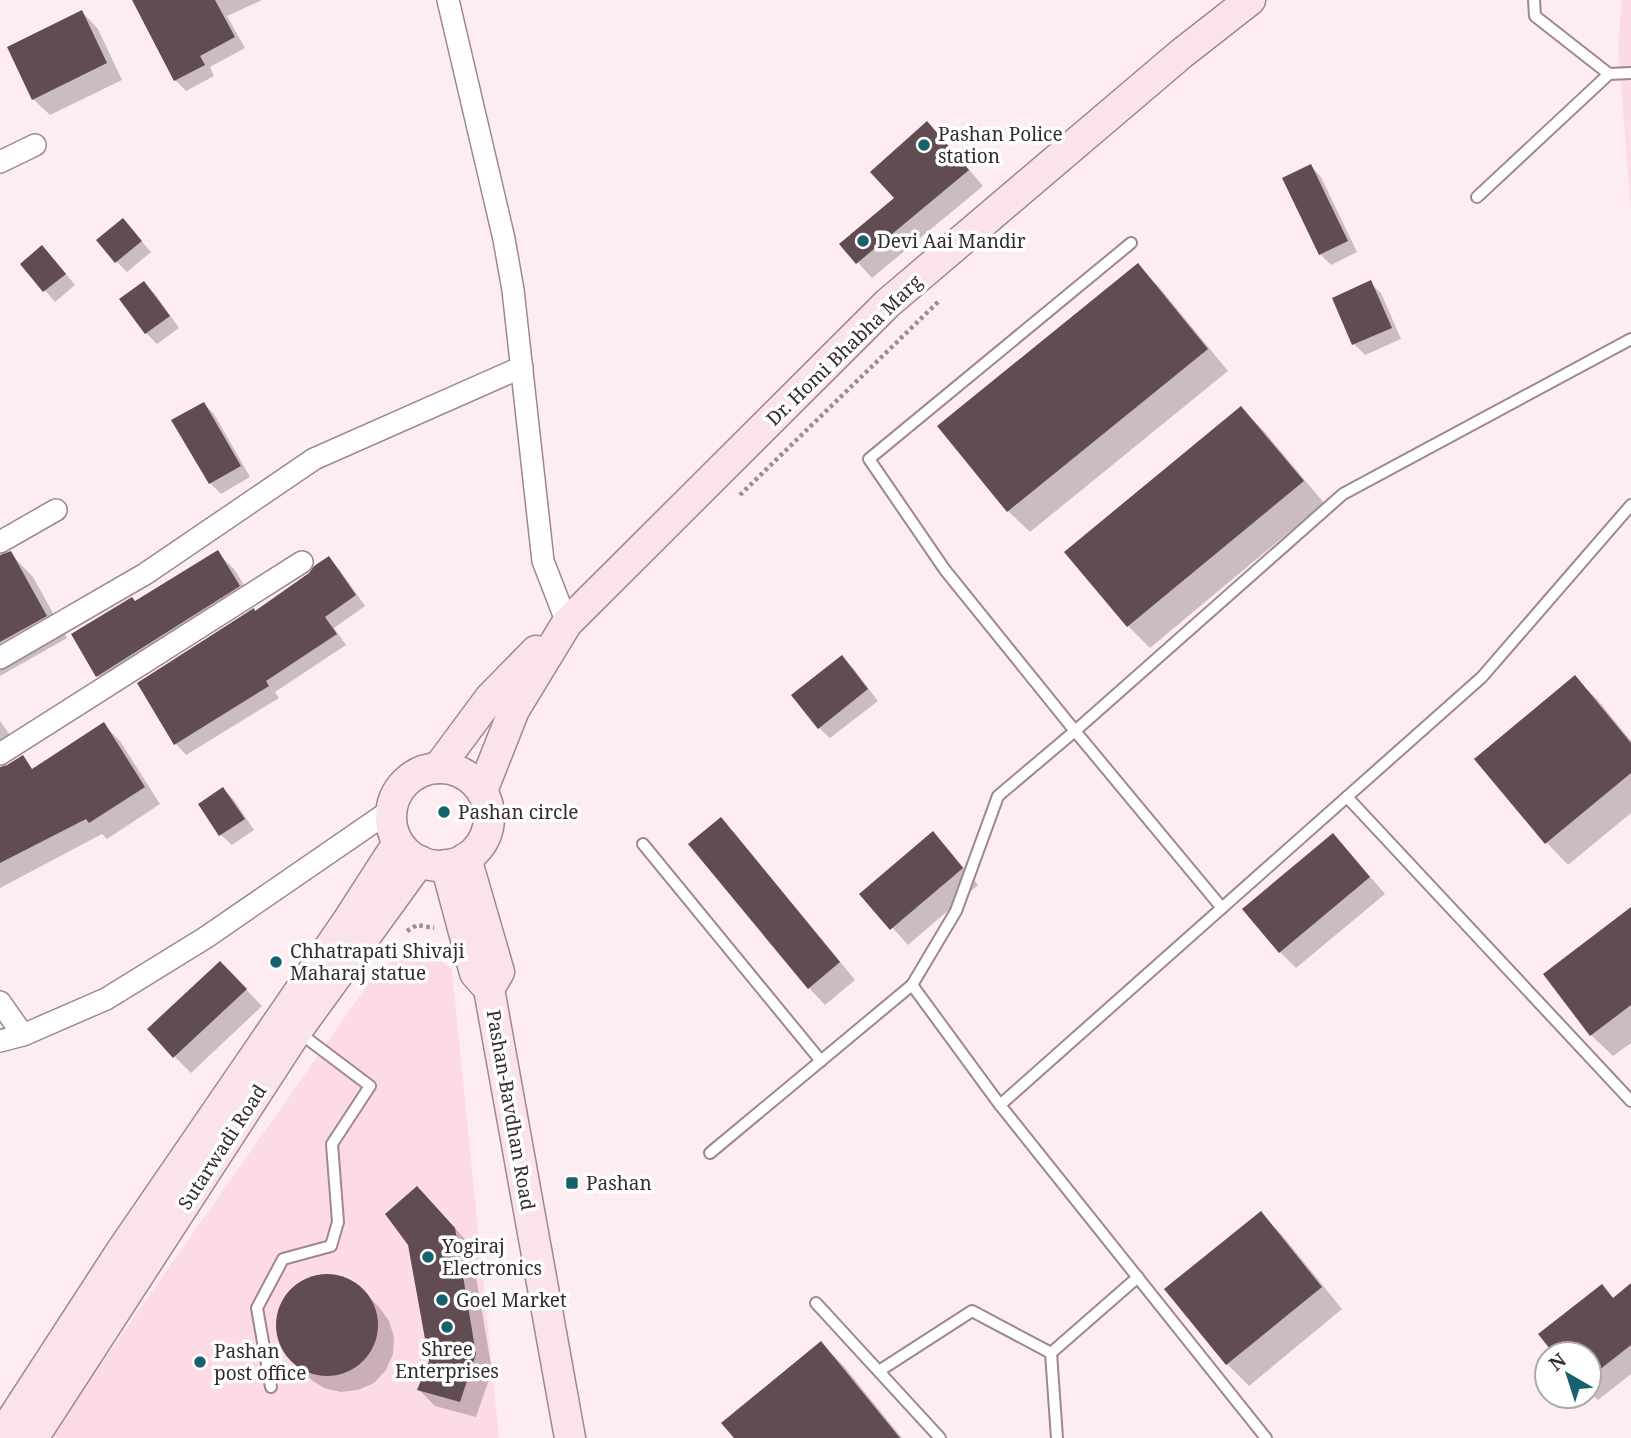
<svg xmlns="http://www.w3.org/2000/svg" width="1631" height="1438" font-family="'Noto Serif',serif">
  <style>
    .built { fill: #fddbe4 }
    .shadow { fill: #0003 }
    .building { fill: #614c52 }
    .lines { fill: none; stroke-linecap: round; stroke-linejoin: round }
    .service-casing { stroke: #9f878d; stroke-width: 14 }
    .minor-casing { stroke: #9f878d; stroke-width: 24 }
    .secondary-casing { stroke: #9f878d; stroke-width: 33 }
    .path { stroke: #9a8d90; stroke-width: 4.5; stroke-dasharray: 3.5 3.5; stroke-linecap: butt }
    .service { stroke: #fff; stroke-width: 10 }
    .minor { stroke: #fff; stroke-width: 21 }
    .secondary { stroke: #fbe3ea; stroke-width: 30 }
    .poi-dot { fill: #15616d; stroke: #fff; stroke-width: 2.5 }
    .labels { text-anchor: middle; stroke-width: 7; stroke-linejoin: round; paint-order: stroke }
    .poi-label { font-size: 19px; fill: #342b2d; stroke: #fff; text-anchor: start }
    .street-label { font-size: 19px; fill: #342b2d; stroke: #fff }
  </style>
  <rect width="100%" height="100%" fill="#fdedf1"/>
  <g class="built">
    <path d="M1622,0H1631V211L1618,47Z"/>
    <path d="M426,951L452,969L499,1438H58L51,1435L376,973L401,954Z"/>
  </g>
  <g class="shadow">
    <path d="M136,0H262L227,16L245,48L210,67L214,76L186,91L175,80Z"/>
    <path d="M82,12L98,29L122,80L50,115L33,99Z"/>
    <path d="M927,123L942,138L983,186L872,278L841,244L896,198Z"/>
    <path d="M1311,166L1321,177L1357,252L1331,265L1320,254Z"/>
    <path d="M123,220L151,252L127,272L116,261Z"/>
    <path d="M53,258L75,285L55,302L22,264Z"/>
    <path d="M1138,266L1159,287L1228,371L1030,532L1008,511Z"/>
    <path d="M144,283L155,294L179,328L157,344L146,333L122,299Z"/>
    <path d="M1370,283L1381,293L1401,339L1365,355L1354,344L1334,299Z"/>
    <path d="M204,404L214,414L250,477L221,494L210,483Z"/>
    <path d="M1241,408L1263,430L1324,503L1150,648L1128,626Z"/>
    <path d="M218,553L234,569L255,603L114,692L98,676L73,635L135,603Z"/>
    <path d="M12,555L33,577L67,638L0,676V562Z"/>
    <path d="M328,558L339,569L365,606L334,628L346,645L275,692L279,698L186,755L176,744L139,683L255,613L310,574Z"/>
    <path d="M842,658L853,668L878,701L830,738L819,728Z"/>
    <path d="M1575,678L1597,699L1631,741V813L1568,865L1547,843L1477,759Z"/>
    <path d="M0,721L17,745L0,758Z"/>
    <path d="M104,725L120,741L160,804L107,839L102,834L0,888V790Z"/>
    <path d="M223,789L234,800L254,830L232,845L221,835Z"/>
    <path d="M721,819L737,836L855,980L825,1005L809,988L690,844Z"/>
    <path d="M932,833L949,850L978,885L908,945L862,894Z"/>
    <path d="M1333,835L1349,852L1385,894L1296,968L1280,952Z"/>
    <path d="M1631,909V1043L1613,1056L1591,1035Z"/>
    <path d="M236,979L262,1006L191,1073L174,1056Z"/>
    <path d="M434,1205L471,1246L492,1371L476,1417L435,1406L419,1390L431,1361Z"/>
    <path d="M1260,1213L1282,1235L1342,1309L1249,1386L1227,1364Z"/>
    <path d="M330,1276L347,1280L361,1289L379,1307L389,1321L394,1337L393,1354L386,1370L374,1383L358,1390L341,1392L324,1388L310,1379L292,1361L282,1347L277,1331L279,1313L286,1298L298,1285L313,1278Z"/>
    <path d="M1602,1287L1614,1299L1631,1297V1374L1598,1400L1589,1392V1354H1547V1363L1541,1356L1551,1348Z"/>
    <path d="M821,1344L843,1365L902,1438H733Z"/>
  </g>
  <g class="building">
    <path d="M132,0H215L235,37L200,56L205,65L174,81Z"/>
    <path d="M82,10L107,63L32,100L7,47Z"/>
    <path d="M927,121L969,170L856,264L839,244L894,198L870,172Z"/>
    <path d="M1311,164L1348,241L1319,255L1282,178Z"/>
    <path d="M123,218L142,241L115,263L96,240Z"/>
    <path d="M42,245L66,274L43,292L20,264Z"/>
    <path d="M1138,263L1208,349L1007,512L937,426Z"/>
    <path d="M1371,280L1392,328L1352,345L1332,298Z"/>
    <path d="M144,281L170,316L145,334L119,299Z"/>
    <path d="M204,402L241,466L209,484L171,420Z"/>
    <path d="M1241,406L1304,481L1127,627L1064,552Z"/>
    <path d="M218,550L240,586L96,677L71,634L132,597L135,601Z"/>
    <path d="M11,551L47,616L0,642V555Z"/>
    <path d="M329,556L356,595L325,617L337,634L266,681L269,686L174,745L137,683L254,608L255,611L309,573L314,566Z"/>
    <path d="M842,655L868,689L818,729L791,695Z"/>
    <path d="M1575,675L1631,743V773L1545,844L1474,759Z"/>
    <path d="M104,722L145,787L89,823L86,819L0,863V767L7,765L23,755L32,769Z"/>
    <path d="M223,787L245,819L219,836L198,804Z"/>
    <path d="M721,817L840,962L808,989L688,844Z"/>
    <path d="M933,831L963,868L890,930L859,894Z"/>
    <path d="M1333,833L1370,877L1279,953L1242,909Z"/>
    <path d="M1631,907V1005L1590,1036L1543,974Z"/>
    <path d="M220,961L247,989L173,1058L147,1029Z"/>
    <path d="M417,1186L455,1228L476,1354L460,1402L417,1390L429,1361L408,1245L385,1214Z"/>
    <path d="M1261,1211L1322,1287L1226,1365L1164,1289Z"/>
    <circle cx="327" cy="1325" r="51"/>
    <path d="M1631,1283V1345L1589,1378V1354H1554L1538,1334L1602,1284L1613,1298Z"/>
    <path d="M821,1341L900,1438H734L721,1423Z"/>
  </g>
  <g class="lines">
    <g class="service-casing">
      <g id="service">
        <path d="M1534,0L1535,16L1609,74L1631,73"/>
        <path d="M1477,197L1609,74"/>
        <path d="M1131,243L869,459L945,570L1075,731L1222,908"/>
        <path d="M1347,797L1631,1101"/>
        <path d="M643,844L821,1061"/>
        <path d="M912,985L1000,1105L1482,677L1631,505"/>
        <path d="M1000,1105L1266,1438"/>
        <path d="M710,1153L912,985L956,911L998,796L1075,731L1343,494L1631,339"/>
        <path d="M816,1303L940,1438"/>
        <path d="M879,1371L972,1311L1051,1353"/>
        <path d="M271,1387L257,1308L283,1259L331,1246L338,1222L332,1144L370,1086L309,1040L300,1031"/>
        <path d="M1057,1438L1051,1353L1138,1277"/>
      </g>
    </g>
    <g class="minor-casing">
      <g id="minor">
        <path d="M448,0L504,239L513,290L543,561L567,623"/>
        <path d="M0,162L35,145"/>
        <path d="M0,542L56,510"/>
        <path d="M0,658L145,574L314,459L522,367"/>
        <path d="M0,754L302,562"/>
        <path d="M0,1002L23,1035"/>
        <path d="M0,1041L23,1035L106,999L205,938L391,810"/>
      </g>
    </g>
    <g class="secondary-casing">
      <g id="secondary">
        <path d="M438,768L490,698L536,651"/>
        <circle cx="440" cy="817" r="49"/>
        <path d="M482,791L514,710L567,623L888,303L1181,54L1250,0"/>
        <path d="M466,858L499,972L489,989"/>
        <path d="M446,865L475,973L489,989L570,1438"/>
        <path d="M0,1438L122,1250L349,919L398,843"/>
        <path d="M33,1438L298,1029L420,861"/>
      </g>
    </g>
    <g class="path">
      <path d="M740,495L939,301"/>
      <path d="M494,851L501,811"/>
      <path d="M407,931L417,925L434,928"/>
    </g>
    <use href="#service" class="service"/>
    <use href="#minor" class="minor"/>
    <use href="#secondary" class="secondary"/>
  </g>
  <g class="poi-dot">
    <circle cx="924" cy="145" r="7"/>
    <circle cx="863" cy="241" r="7"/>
    <circle cx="444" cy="812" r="7"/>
    <circle cx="276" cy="962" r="7"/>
    <rect x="565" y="1176" width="14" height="14" rx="3.5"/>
    <circle cx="428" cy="1257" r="7"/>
    <circle cx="442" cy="1300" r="7"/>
    <circle cx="447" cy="1327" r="7"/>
    <circle cx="200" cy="1362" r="7"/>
  </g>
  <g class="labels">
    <g class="poi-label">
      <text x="938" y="141">Pashan Police<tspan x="938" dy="22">station</tspan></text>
      <text x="877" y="248">Devi Aai Mandir</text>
      <text x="458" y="819">Pashan circle</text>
      <text x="290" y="958">Chhatrapati Shivaji<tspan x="290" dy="22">Maharaj statue</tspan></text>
      <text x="586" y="1190">Pashan</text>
      <text x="442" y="1253">Yogiraj<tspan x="442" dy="22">Electronics</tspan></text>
      <text x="456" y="1307">Goel Market</text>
      <text x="447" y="1356" text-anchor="middle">Shree<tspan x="447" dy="22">Enterprises</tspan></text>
      <text x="214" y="1358">Pashan<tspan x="214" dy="22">post office</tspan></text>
    </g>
    <g class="street-label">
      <text transform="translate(844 350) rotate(-44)" y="7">Dr. Homi Bhabha Marg</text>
      <text transform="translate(511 1110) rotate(80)" y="7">Pashan-Bavdhan Road</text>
      <text transform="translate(222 1147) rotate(-57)" y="7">Sutarwadi Road</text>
    </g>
  </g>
  <g transform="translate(1568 1375) rotate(321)"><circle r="33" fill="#ffffff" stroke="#aeaaab" stroke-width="2"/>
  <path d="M0-5L12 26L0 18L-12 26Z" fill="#15616d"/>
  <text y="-10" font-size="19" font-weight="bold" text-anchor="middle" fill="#342b2d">N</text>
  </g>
</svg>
